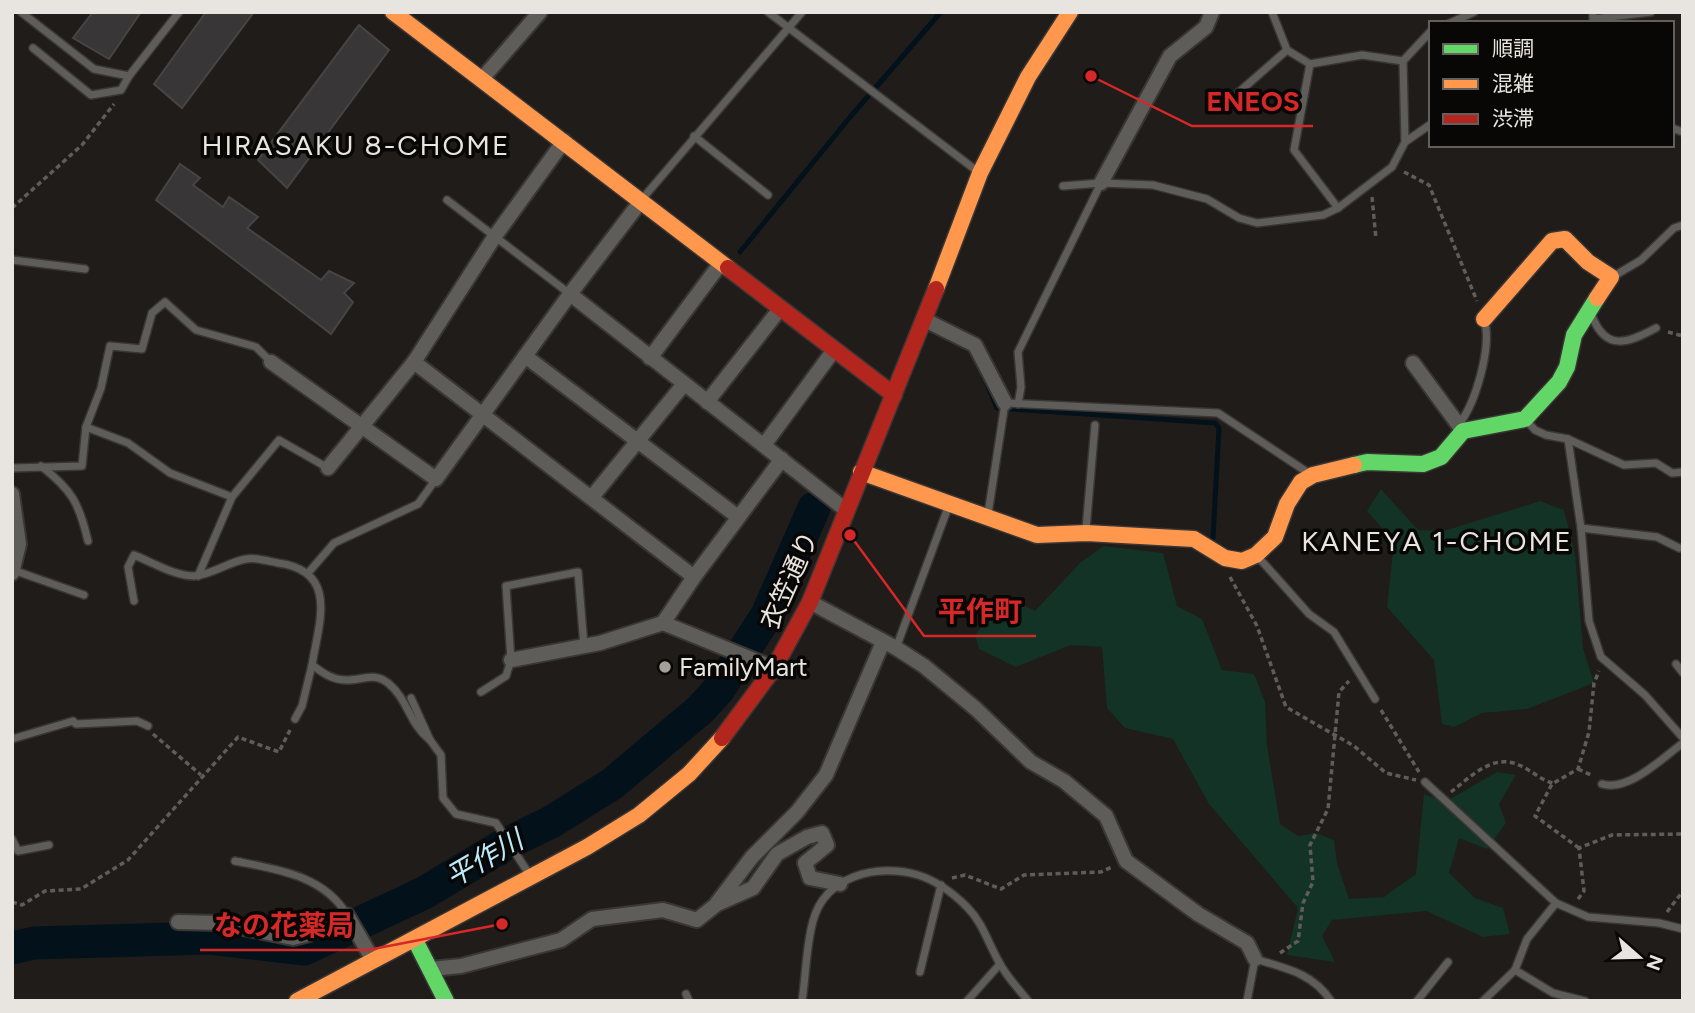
<svg xmlns="http://www.w3.org/2000/svg" width="1695" height="1013" font-family="Figtree,'Noto Sans JP',sans-serif">
  <style>
    .green { fill: #123325 }
    .lines { fill: none; stroke-linecap: round; stroke-linejoin: round }
    .stream { stroke: #03121a; stroke-width: 5 }
    .river { stroke: #03121a; stroke-width: 33 }
    .building { fill: #383636; stroke: #474544; stroke-width: 2 }
    .lane-casing { stroke: #393635; stroke-width: 10 }
    .street-casing { stroke: #393635; stroke-width: 18 }
    .fast-casing { stroke: #393635; stroke-width: 19 }
    .slow-casing { stroke: #393635; stroke-width: 19 }
    .jam-casing { stroke: #393635; stroke-width: 19 }
    .path { stroke: #5f5d5a; stroke-width: 3.5; stroke-dasharray: 5 3.5; stroke-linecap: butt }
    .lane { stroke: #5f5d5a; stroke-width: 7 }
    .street { stroke: #5f5d5a; stroke-width: 14 }
    .fast { stroke: #63d668; stroke-width: 16 }
    .slow { stroke: #ff974d; stroke-width: 16 }
    .jam { stroke: #b3261e; stroke-width: 16 }
    .poi-dot { fill: #a29e9a; stroke: #090705; stroke-width: 2.5 }
    .labels { text-anchor: middle; stroke-width: 7; stroke-linejoin: round; paint-order: stroke }
    .street-label { font-size: 26px; fill: #e8e4e0; stroke: #090705 }
    .poi-label { font-size: 26px; fill: #e8e4e0; stroke: #090705; text-anchor: start }
    .neighbourhood-label { font-size: 28px; letter-spacing: 2px; fill: #e8e4e0; stroke: #090705 }
    .water-label { font-size: 28px; font-style: italic; fill: #bbeafd; stroke: #090705 }
    .leader { fill: none; stroke: #d62828; stroke-width: 2.5 }
    .callout-dot { fill: #d62828; stroke: #090705; stroke-width: 2.5 }
    .callout-label { font-size: 28px; text-anchor: middle; font-weight: bold; fill: #d62828; stroke: #090705; stroke-width: 7; stroke-linejoin: round; paint-order: stroke }
  </style>
  <rect width="100%" height="100%" fill="#1f1c19"/>
  <g class="green">
    <path d="M1381,489L1418,530L1444,531L1540,501L1564,510L1575,554L1583,648L1594,683L1527,709L1482,713L1454,727L1442,724L1434,660L1387,607L1394,542L1367,511Z"/>
    <path d="M1103,546L1163,553L1177,606L1202,619L1222,670L1254,674L1265,702L1267,746L1280,824L1298,836L1316,833L1334,840L1337,863L1349,899L1384,897L1416,874L1424,794L1445,802L1497,772L1516,775L1499,804L1506,823L1487,849L1459,838L1449,873L1475,898L1503,908L1510,934L1483,937L1426,911L1332,920L1322,936L1335,962L1287,955L1298,908L1209,804L1173,739L1125,728L1107,708L1102,647L1071,645L1016,667L979,649L975,635L1005,596L1035,611L1080,563Z"/>
  </g>
  <g class="lines">
    <g class="stream">
      <path d="M740,252L851,116L941,12"/>
      <path d="M982,372L997,408L1215,423L1219,428L1213,538"/>
    </g>
    <path class="river" d="M12,948L34,943L209,938L304,949L424,893L504,845L551,822L612,784L701,709L719,689L767,615L814,508"/>
  </g>
  <g class="building">
    <path d="M93,12H141L109,59L73,38Z"/>
    <path d="M206,12H254L182,108L154,84Z"/>
    <path d="M359,25L389,50L287,188L258,160Z"/>
    <path d="M180,164L200,178L193,185L223,207L229,197L258,217L247,228L321,280L329,271L354,283L344,293L353,302L331,334L156,200Z"/>
  </g>
  <g class="lines">
    <g class="lane-casing">
      <g id="lane">
        <path d="M21,12L94,69L129,76L179,12"/>
        <path d="M768,12L977,171"/>
        <path d="M1272,12L1287,50L1310,64L1362,55L1403,61L1405,142"/>
        <path d="M1593,12V19L1651,12"/>
        <path d="M1450,23L1474,12"/>
        <path d="M33,48L91,95L121,90L129,76"/>
        <path d="M1403,61L1431,31"/>
        <path d="M1310,64L1294,150L1338,208"/>
        <path d="M1239,92L1287,50"/>
        <path d="M1672,128L1683,132"/>
        <path d="M694,136L768,195"/>
        <path d="M1063,186L1101,183L1153,185L1207,199L1239,218L1257,223L1323,215L1338,208L1392,167L1405,142L1431,124"/>
        <path d="M643,198L802,12"/>
        <path d="M447,200L570,294"/>
        <path d="M12,260L85,269"/>
        <path d="M1614,276L1641,260L1674,228L1683,225"/>
        <path d="M1592,316C1606,352 1628,343 1656,328"/>
        <path d="M1018,404L1021,387L1018,352L1101,183"/>
        <path d="M1526,420L1535,430L1546,435L1568,439L1624,465L1656,463L1672,473L1683,472"/>
        <path d="M1459,424C1476,403 1491,348 1485,323"/>
        <path d="M86,427L128,443L170,473L232,497"/>
        <path d="M1568,439L1581,528L1589,621L1601,657L1645,695L1683,738"/>
        <path d="M41,466C72,490 79,503 88,541"/>
        <path d="M12,468L82,466L86,427L101,388L110,346L142,349L152,313L165,302L196,330L256,347L271,362"/>
        <path d="M988,514L1005,403L1218,413L1310,474"/>
        <path d="M1581,528L1657,537L1679,548"/>
        <path d="M1086,529L1095,425"/>
        <path d="M1259,558L1309,614L1334,632L1375,699"/>
        <path d="M13,570L84,595"/>
        <path d="M308,573L334,543L418,504L436,479"/>
        <path d="M198,576L232,497L279,440L328,468"/>
        <path d="M134,601L128,567L134,555C152,562 174,576 194,576C212,575 228,562 246,559C255,557 268,561 278,563C339,571 319,622 312,665C323,673 332,680 347,680C363,680 374,672 388,683C408,699 409,724 430,740"/>
        <path d="M896,648L949,505"/>
        <path d="M1676,664L1683,673"/>
        <path d="M481,692L506,676L511,660L506,586L578,572L584,646"/>
        <path d="M411,698L430,740L441,755L443,798L456,814L496,823L529,874"/>
        <path d="M295,719L302,706L312,665"/>
        <path d="M12,739L73,721L76,724L137,721L148,726"/>
        <path d="M1425,782L1556,903L1588,917L1659,923L1683,929"/>
        <path d="M1602,784C1629,792 1662,758 1683,743"/>
        <path d="M12,839L18,851L49,845"/>
        <path d="M235,861C275,869 324,875 347,915"/>
        <path d="M1515,970L1553,993L1585,1001"/>
        <path d="M920,972L941,885"/>
        <path d="M686,994L689,1001"/>
        <path d="M802,1001C806,975 806,946 813,921C825,876 877,863 918,875C937,881 953,893 967,907C983,923 988,943 999,962C1006,976 1018,988 1028,1001"/>
        <path d="M967,1001L1000,964"/>
        <path d="M1247,1001L1255,959C1285,968 1313,973 1331,1001"/>
        <path d="M1417,1001L1448,962"/>
        <path d="M1483,1001L1515,970L1527,939L1556,903"/>
      </g>
    </g>
    <g class="street-casing">
      <g id="street">
        <path d="M481,80L540,12"/>
        <path d="M1101,183L1170,56L1206,27L1212,12"/>
        <path d="M570,294L846,510"/>
        <path d="M925,320L975,345L1005,403"/>
        <path d="M525,356L738,517"/>
        <path d="M650,358L721,263"/>
        <path d="M271,362L436,479L570,294L641,201"/>
        <path d="M414,362L694,577L782,459"/>
        <path d="M1413,363L1463,431"/>
        <path d="M707,402L780,309"/>
        <path d="M764,445L834,350"/>
        <path d="M328,468L414,362L495,236L564,141"/>
        <path d="M12,494L19,544L12,573"/>
        <path d="M592,497L684,384"/>
        <path d="M810,602L896,648L924,666L976,709L1031,762L1064,781L1106,816L1126,861L1198,914L1247,943L1255,959"/>
        <path d="M663,623L694,577"/>
        <path d="M511,660L600,643L663,623L774,668"/>
        <path d="M717,903L752,857L797,812L826,775L883,642"/>
        <path d="M178,922L219,923L293,938L309,934L347,915L373,960"/>
        <path d="M431,969L461,966L561,940L592,919L663,910L697,920L717,904L753,888L777,854L807,837L822,833L827,845L805,863L810,878L840,884"/>
      </g>
    </g>
    <g class="fast-casing">
      <g id="fast">
        <path d="M1354,465L1367,462L1423,464L1441,457L1463,431L1525,419L1559,382L1567,367L1574,335L1597,298"/>
        <path d="M415,940L446,1001"/>
      </g>
    </g>
    <g class="slow-casing">
      <g id="slow">
        <path d="M393,12L728,268"/>
        <path d="M936,289L980,173L1028,77L1070,12"/>
        <path d="M1484,319L1552,241L1565,239L1588,262L1611,277L1597,298"/>
        <path d="M861,472L1037,535L1086,533L1194,539L1225,558L1242,561L1256,555L1275,537L1287,504L1301,482L1313,475L1354,465"/>
        <path d="M297,1001L587,847L639,815L689,774L722,738"/>
      </g>
    </g>
    <g class="jam-casing">
      <g id="jam">
        <path d="M728,268L894,395"/>
        <path d="M722,738L774,668L810,602L936,289"/>
      </g>
    </g>
    <g class="path">
      <path d="M1404,172L1429,185L1477,301"/>
      <path d="M1372,197L1376,239"/>
      <path d="M12,208L82,145L114,104"/>
      <path d="M1668,332L1683,336"/>
      <path d="M1230,577L1257,626L1286,707L1354,746L1386,773L1416,780"/>
      <path d="M1381,710L1419,772"/>
      <path d="M153,734L201,775"/>
      <path d="M1578,769L1593,776"/>
      <path d="M1451,792C1470,777 1493,753 1519,765C1531,770 1542,781 1553,783"/>
      <path d="M1683,838V849"/>
      <path d="M1579,848L1535,816L1552,784L1578,769L1589,732L1594,683L1599,671"/>
      <path d="M952,878L965,875L1001,889L1024,875L1101,872L1112,867"/>
      <path d="M1578,899L1584,891L1579,848L1612,835L1683,834"/>
      <path d="M12,902L22,905L45,891L81,889L128,860L238,737L279,752L291,728"/>
      <path d="M1667,912L1683,891"/>
      <path d="M1280,953L1298,941L1303,903L1313,882L1310,845L1328,809L1339,692L1349,681"/>
    </g>
    <use href="#lane" class="lane"/>
    <use href="#street" class="street"/>
    <use href="#fast" class="fast"/>
    <use href="#slow" class="slow"/>
    <use href="#jam" class="jam"/>
  </g>
  <circle class="poi-dot" cx="665" cy="667" r="7"/>
  <g class="labels">
    <g class="street-label">
      <text transform="translate(789 580) rotate(-66)" y="9">衣笠通り</text>
    </g>
    <g class="poi-label">
      <text x="679" y="676">FamilyMart</text>
    </g>
    <g class="neighbourhood-label">
      <text x="356" y="155">HIRASAKU 8-CHOME</text>
      <text x="1437" y="551">KANEYA 1-CHOME</text>
    </g>
    <g class="water-label">
      <text transform="translate(484 858) rotate(-30)" y="10">平作川</text>
    </g>
  </g>
  <path class="leader" d="M1091 76L1192 126H1313M850 535L924 636H1036M502 924L368 950H200"/>
  <g class="callout-dot">
    <circle cx="1091" cy="76" r="7"/>
    <circle cx="850" cy="535" r="7"/>
    <circle cx="502" cy="924" r="7"/>
  </g>
  <g class="callout-label">
    <text x="1253" y="111">ENEOS</text>
    <text x="980" y="621">平作町</text>
    <text x="284" y="935">なの花薬局</text>
  </g>
  <rect width="1695" height="1013" fill="none" stroke="#e8e4e0" stroke-width="28"/>
  <rect x="1429" y="21" width="245" height="126" fill="#090705" stroke="#625f5d" stroke-width="2"/>
  <rect x="1443" y="44" width="35" height="10" fill="#63d668" stroke="#625f5d" stroke-width="2"/>
  <text x="1492" y="56" font-size="21" fill="#e8e4e0">順調</text>
  <rect x="1443" y="79" width="35" height="10" fill="#ff974d" stroke="#625f5d" stroke-width="2"/>
  <text x="1492" y="91" font-size="21" fill="#e8e4e0">混雑</text>
  <rect x="1443" y="114" width="35" height="10" fill="#b3261e" stroke="#625f5d" stroke-width="2"/>
  <text x="1492" y="126" font-size="21" fill="#e8e4e0">渋滞</text>
  <g transform="translate(1639 957) rotate(110)" stroke="#090705" stroke-width="5" paint-order="stroke">
  <path d="M0-5L12 26L0 18L-12 26Z" fill="#e8e4e0"/>
  <text y="-10" font-size="19" font-weight="bold" text-anchor="middle" fill="#e8e4e0">N</text>
  </g>
</svg>
